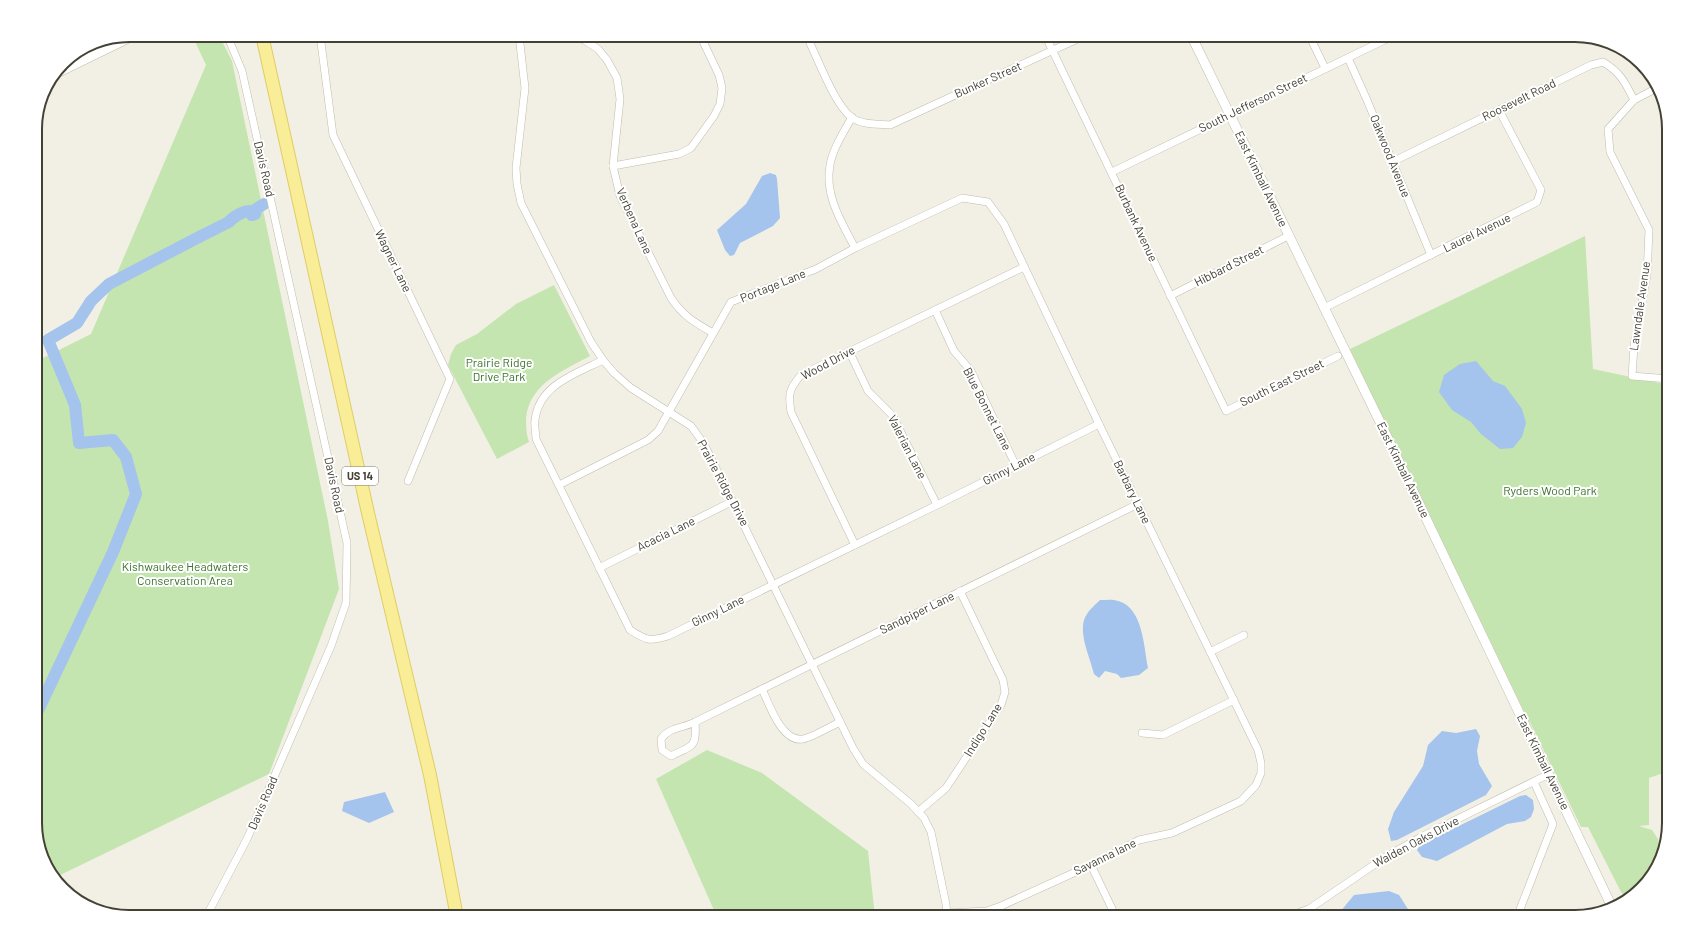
<svg xmlns="http://www.w3.org/2000/svg" width="1704" height="952" font-family="Barlow,sans-serif">
  <style>
    .green { fill: #c4e5af }
    .water { fill: #a4c3ed }
    .lines { fill: none; stroke-linecap: round; stroke-linejoin: round }
    .river { stroke: #a4c3ed; stroke-width: 12 }
    .minor-casing { stroke: #c0bcab; stroke-width: 8 }
    .tertiary-casing { stroke: #c0bcab; stroke-width: 10 }
    .primary-casing { stroke: #decd67; stroke-width: 14 }
    .minor { stroke: #fff; stroke-width: 7 }
    .tertiary { stroke: #fff; stroke-width: 9 }
    .primary { stroke: #faed97; stroke-width: 12 }
    .labels { text-anchor: middle; stroke-width: 4; stroke-linejoin: round; paint-order: stroke }
    .shield { fill: #fff; stroke: #7c7a72; stroke-width: 1 }
    .shield-label { font-size: 11px; font-weight: bold; fill: #444135 }
    .street-label { font-size: 12px; fill: #444135; stroke: #fff }
    .park-label { font-size: 12px; fill: #3b732b; stroke: #fff }
    .rim { fill: none; stroke: #444135; stroke-width: 2 }
  </style>
  <rect width="100%" height="100%" fill="#f2f0e5"/>
  <g class="green">
    <path d="M192,35H219L232,61L328,521L339,589L269,774L54,878L51,875L35,829V362L91,334L206,65Z"/>
    <path d="M1585,236L1593,369L1669,385V771L1649,778V825L1639,826L1652,830L1658,839L1659,849L1647,879L1628,899L1621,892L1588,827H1581L1530,722H1529L1350,349Z"/>
    <path d="M554,285L590,356C563,371 530,383 526,418C526,426 526,434 529,442L497,459L448,365L451,354L456,345L477,334L516,304Z"/>
    <path d="M707,750L762,773L868,851L875,917H717L656,779Z"/>
  </g>
  <g class="water">
    <path d="M770,173L776,175L777,179L780,218L773,226L740,243L734,255L730,256L725,250L717,230L746,204L762,176Z"/>
    <path d="M1476,361L1493,381L1505,386L1522,409L1526,423L1522,437L1513,448L1500,449L1481,434L1471,422L1452,410L1439,392L1444,375L1460,364Z"/>
    <path d="M1100,600C1106,600 1113,599 1118,601C1143,607 1144,648 1148,668L1139,675L1121,678L1117,674L1105,671L1099,678L1094,674C1090,657 1076,629 1087,614C1090,609 1096,604 1100,600Z"/>
    <path d="M1476,729L1480,736L1477,751L1479,764L1492,786L1486,795L1397,840L1391,841L1388,829L1394,812L1423,766L1428,745L1442,731L1456,733Z"/>
    <path d="M385,792L394,812L369,823L342,811L344,802Z"/>
    <path d="M1526,795L1533,800L1534,809L1531,817L1525,821L1507,824L1437,861L1422,857L1417,850L1420,845L1520,796Z"/>
    <path d="M1389,891L1399,895L1413,917H1336L1354,895Z"/>
  </g>
  <g class="lines">
    <path class="river" d="M35,717L113,552L136,494L126,457L113,440L79,443L75,405L48,340L77,323L91,301L109,284L199,237L229,222C233,217 243,211 250,211L252,215L255,214L256,209L264,204"/>
    <g class="minor-casing">
      <g id="minor">
        <path d="M320,35L333,135L450,379L408,481"/>
        <path d="M519,35L525,88L516,168L517,184L521,203L591,342L603,360L614,373L631,388L691,426L704,444L853,748L863,764L911,804L924,818L931,832L946,904L947,917"/>
        <path d="M571,35L584,40L598,49L607,60L617,78L620,99L613,166L620,196L671,298C683,316 694,322 713,333"/>
        <path d="M806,35C817,56 833,102 851,117C861,125 878,124 890,125L1086,35"/>
        <path d="M1045,35L1226,411L1338,356"/>
        <path d="M1309,35L1325,68"/>
        <path d="M519,38L537,35"/>
        <path d="M1348,58L1367,100L1431,255"/>
        <path d="M1657,88L1634,100L1608,129L1610,152L1649,230L1647,275L1634,346L1632,376L1669,379"/>
        <path d="M852,117C844,132 833,148 830,165C824,195 842,223 855,248"/>
        <path d="M1392,162L1591,65L1603,62C1620,72 1625,82 1634,100"/>
        <path d="M613,166L679,154L691,148L714,116L720,104L722,88L719,75L700,35"/>
        <path d="M1112,172L1395,35"/>
        <path d="M1170,296L1288,236"/>
        <path d="M1324,308L1537,202L1541,190L1499,110"/>
        <path d="M935,310L954,351L971,371L1016,466"/>
        <path d="M849,351L868,391L893,416L937,505"/>
        <path d="M603,360C575,374 539,385 535,420C534,426 536,433 536,439L630,630C646,640 649,642 668,636L937,505L1099,424"/>
        <path d="M559,485L648,440L658,431L731,302L816,269L855,248L962,198L988,202L1004,224L1099,424L1258,750L1261,763V773L1256,785L1241,801L1172,833L1139,840L1091,865L1001,906L987,911L947,913"/>
        <path d="M855,545L791,412C788,394 789,389 801,375L1024,267"/>
        <path d="M599,568L733,501"/>
        <path d="M1210,652L1244,635"/>
        <path d="M762,689C769,704 782,743 803,739C813,737 831,726 840,722"/>
        <path d="M695,722C697,748 693,745 671,756L662,750L661,739C669,727 684,728 695,722L1138,504"/>
        <path d="M1142,733L1163,735L1234,700"/>
        <path d="M918,812L946,788L1001,705L1005,692L1003,680L960,591"/>
        <path d="M1091,865L1116,917"/>
        <path d="M206,917L247,839L331,646L346,603L347,543L242,71L227,35"/>
        <path d="M1286,917L1309,909L1387,856L1421,837L1549,774"/>
        <path d="M1517,917L1553,824L1534,782"/>
      </g>
    </g>
    <g class="tertiary-casing">
      <g id="tertiary">
        <path d="M1191,35L1379,420L1612,907"/>
        <path d="M55,74L135,35"/>
      </g>
    </g>
    <g class="primary-casing">
      <path id="primary" d="M262,35L368,513L430,775L457,917"/>
    </g>
    <use href="#minor" class="minor"/>
    <use href="#tertiary" class="tertiary"/>
    <use href="#primary" class="primary"/>
  </g>
  <g class="labels">
    <rect class="shield" x="342" y="467" width="36" height="18" rx="3"/>
    <g class="shield-label">
      <text x="360" y="480">US 14</text>
    </g>
    <g class="street-label">
      <text transform="translate(988 80) rotate(-24)" y="4">Bunker Street</text>
      <text transform="translate(1519 100) rotate(-26)" y="4">Roosevelt Road</text>
      <text transform="translate(1253 103) rotate(-26)" y="4">South Jefferson Street</text>
      <text transform="translate(1390 156) rotate(68)" y="4">Oakwood Avenue</text>
      <text transform="translate(264 169) rotate(77)" y="4">Davis Road</text>
      <text transform="translate(1261 179) rotate(64)" y="4">East Kimball Avenue</text>
      <text transform="translate(634 221) rotate(66)" y="4">Verbena Lane</text>
      <text transform="translate(1136 223) rotate(65)" y="4">Burbank Avenue</text>
      <text transform="translate(1477 233) rotate(-26)" y="4">Laurel Avenue</text>
      <text transform="translate(393 261) rotate(64)" y="4">Wagner Lane</text>
      <text transform="translate(1229 266) rotate(-27)" y="4">Hibbard Street</text>
      <text transform="translate(773 286) rotate(-22)" y="4">Portage Lane</text>
      <text transform="translate(1640 306) rotate(-82)" y="4">Lawndale Avenue</text>
      <text transform="translate(828 363) rotate(-28)" y="4">Wood Drive</text>
      <text transform="translate(1282 383) rotate(-26)" y="4">South East Street</text>
      <text transform="translate(987 409) rotate(63)" y="4">Blue Bonnet Lane</text>
      <text transform="translate(907 447) rotate(63)" y="4">Valerian Lane</text>
      <text transform="translate(1009 469) rotate(-27)" y="4">Ginny Lane</text>
      <text transform="translate(1403 470) rotate(64)" y="4">East Kimball Avenue</text>
      <text transform="translate(723 483) rotate(62)" y="4">Prairie Ridge Drive</text>
      <text transform="translate(334 485) rotate(78)" y="4">Davis Road</text>
      <text transform="translate(1132 492) rotate(64)" y="4">Barbary Lane</text>
      <text transform="translate(666 534) rotate(-26)" y="4">Acacia Lane</text>
      <text transform="translate(718 611) rotate(-26)" y="4">Ginny Lane</text>
      <text transform="translate(917 613) rotate(-26)" y="4">Sandpiper Lane</text>
      <text transform="translate(983 730) rotate(-58)" y="4">Indigo Lane</text>
      <text transform="translate(1543 762) rotate(64)" y="4">East Kimball Avenue</text>
      <text transform="translate(263 803) rotate(-67)" y="4">Davis Road</text>
      <text transform="translate(1416 842) rotate(-28)" y="4">Walden Oaks Drive</text>
      <text transform="translate(1105 857) rotate(-26)" y="4">Savanna lane</text>
    </g>
    <g class="park-label">
      <text x="499" y="367">Prairie Ridge<tspan x="499" dy="14">Drive Park</tspan></text>
      <text x="1550" y="495">Ryders Wood Park</text>
      <text x="185" y="571">Kishwaukee Headwaters<tspan x="185" dy="14">Conservation Area</tspan></text>
    </g>
  </g>
  <path d="M0 0H1704V952H0ZM129 42H1575A87 87 0 0 1 1662 129V823A87 87 0 0 1 1575 910H129A87 87 0 0 1 42 823V129A87 87 0 0 1 129 42Z" fill="#fff" fill-rule="evenodd"/>
  <path class="rim" d="M129 42H1575A87 87 0 0 1 1662 129V823A87 87 0 0 1 1575 910H129A87 87 0 0 1 42 823V129A87 87 0 0 1 129 42Z"/>
</svg>
